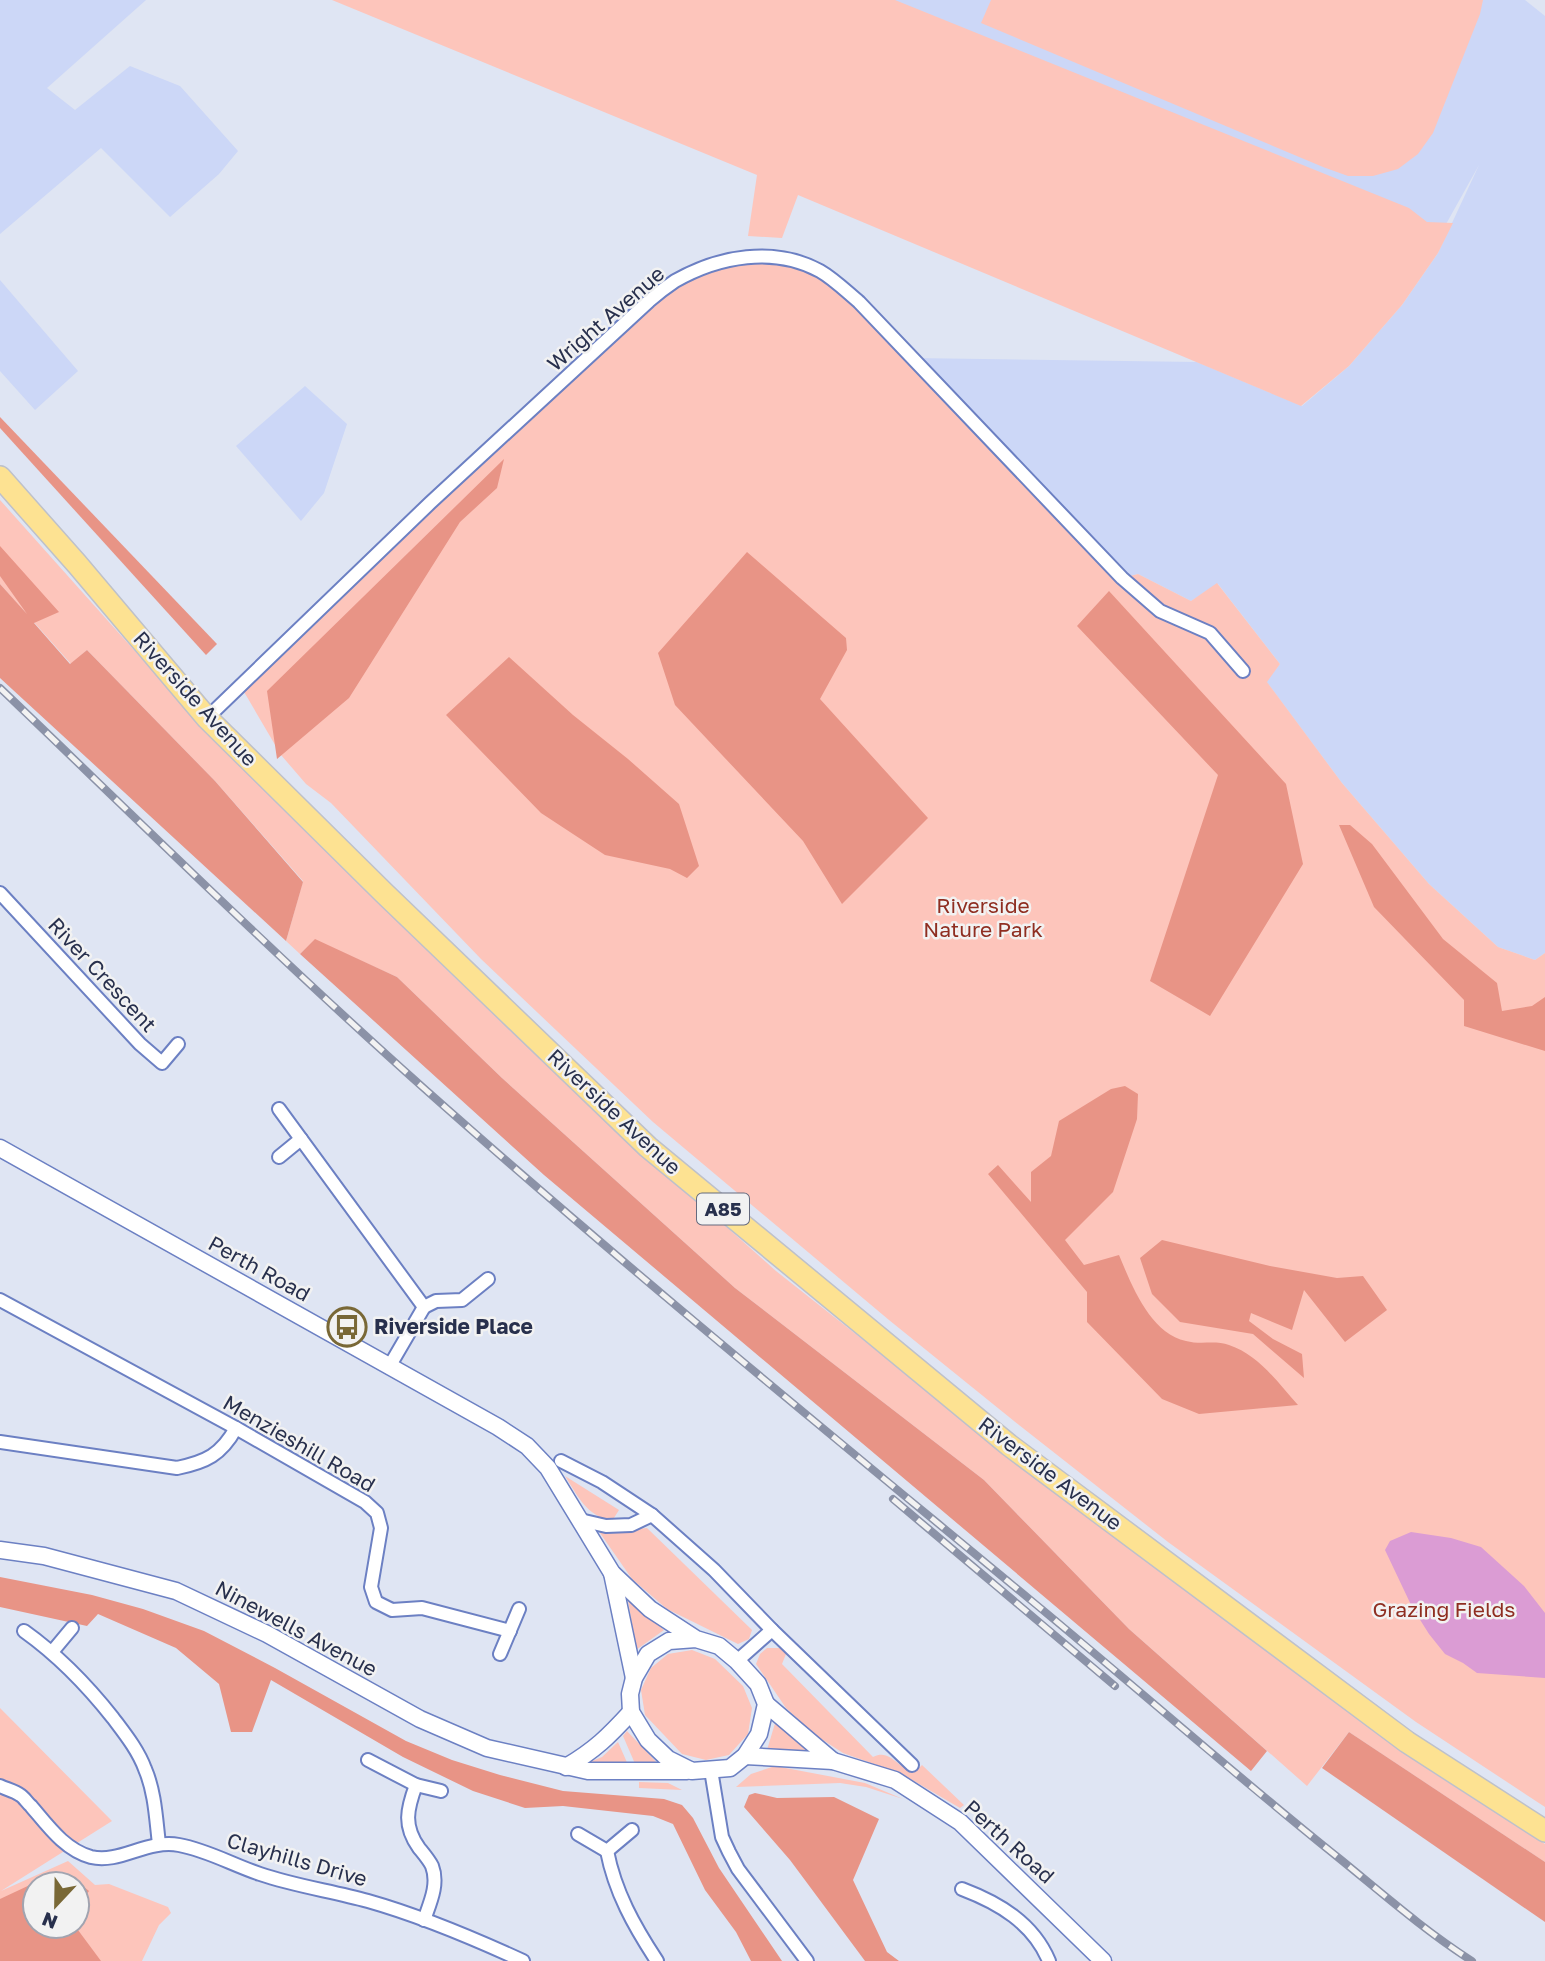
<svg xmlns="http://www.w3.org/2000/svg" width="1545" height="1961" font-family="'Golos Text',sans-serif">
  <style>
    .built { fill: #ccd7f7 }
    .green { fill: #fdc5bb; fill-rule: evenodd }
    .forest { fill: #e89486 }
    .water { fill: #db9cd4 }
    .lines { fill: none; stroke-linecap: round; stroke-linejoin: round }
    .minor-casing { stroke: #6c80c3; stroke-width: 16 }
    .tertiary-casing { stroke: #6c80c3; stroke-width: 19 }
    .primary-casing { stroke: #bec1ca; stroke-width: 24 }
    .minor { stroke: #fff; stroke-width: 12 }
    .tertiary { stroke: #fff; stroke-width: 16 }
    .primary { stroke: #fde292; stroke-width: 21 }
    .rail-casing { stroke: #8b92a7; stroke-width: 8 }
    .rail { stroke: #f2f2f2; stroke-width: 5; stroke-dasharray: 16; stroke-linecap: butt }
    .labels { text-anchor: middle; stroke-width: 5; stroke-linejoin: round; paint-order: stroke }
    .shield { fill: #f2f2f2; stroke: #656a7e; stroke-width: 2 }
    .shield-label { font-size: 19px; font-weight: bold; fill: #28304d }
    .street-label { font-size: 21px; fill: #28304d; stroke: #f2f2f2 }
    .park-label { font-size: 21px; fill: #8f2e21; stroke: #f2f2f2 }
    .poi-label { font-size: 21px; font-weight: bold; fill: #28304d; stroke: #f2f2f2; text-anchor: start }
  </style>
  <rect width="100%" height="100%" fill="#dfe5f3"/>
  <g class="built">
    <path d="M0,0H146L47,88L75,110L130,66L180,86L238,151L219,174L170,217L101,148L0,234Z"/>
    <path d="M352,0H1525L1545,16V953L1535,960L1498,947L1429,884L1342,783L1266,681L1280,664L1218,584L1191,601L1138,574L1122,578L912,358L1197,362L1302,406L1349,366L1402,305L1438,253L1479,165L1426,260Z"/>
    <path d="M0,280L78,371L35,410L0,371Z"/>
    <path d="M305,386L347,424L324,493L301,521L236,446Z"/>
  </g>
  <g class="green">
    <path d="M332,0H895L1409,208L1427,222L1453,223L1438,253L1402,305L1349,366L1301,406L798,195L782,238L748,236L757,175Z"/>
    <path d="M991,0H1483L1480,14L1433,133L1418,154L1398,169L1373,176H1348L1323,167L981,23Z"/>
    <path d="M758,255L821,272L1122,578L1138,574L1191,601L1217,583L1280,664L1267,682L1342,783L1429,884L1498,947L1535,960L1545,953V1807L1416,1722L1168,1542L1019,1425L889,1320L653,1122L481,959L331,803L306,784L281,755L240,685L673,282Z"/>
    <path d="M0,500L192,715L451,974L641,1151L776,1271L1052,1489L1432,1772L1545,1844V1862L1349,1732L1307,1786L1129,1629L984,1480L735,1288L502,1078L397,977L315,940L300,954L286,941L303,881L215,781L87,650L71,664L0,584Z"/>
    <path d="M565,1476L619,1510L612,1521C586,1515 579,1498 565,1476Z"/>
    <path d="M647,1528L752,1630L749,1639L738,1644L667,1609L632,1579L600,1533Z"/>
    <path d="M628,1600L664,1630L636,1650V1649Z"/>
    <path d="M767,1648H780L786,1654L782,1664L873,1757C892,1748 896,1770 916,1771L922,1765L964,1805L960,1808L902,1774L843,1753L815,1735L786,1708L756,1664L760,1654Z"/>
    <path d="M692,1650L715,1659L743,1686L752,1708L748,1734L729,1755L706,1760L682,1754L645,1715L641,1690L651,1668L668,1654Z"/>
    <path d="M0,1708L112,1821L1,1891L68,1861L95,1885L109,1884L168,1907L171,1913L159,1925L142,1961H0ZM35,1884H77V1926H35Z"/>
    <path d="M776,1720L814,1753L767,1750Z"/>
    <path d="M627,1731L661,1767L636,1766L623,1736Z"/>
    <path d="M618,1742L629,1767L582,1765L602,1757Z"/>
    <path d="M775,1766L865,1783L903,1799L866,1787L840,1783L736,1787L751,1774Z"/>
    <path d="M639,1782L668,1783L682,1790L639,1788Z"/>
  </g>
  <g class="forest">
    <path d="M0,417L217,644L206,655L0,428Z"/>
    <path d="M504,459L497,488L460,522L349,698L277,759L267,691Z"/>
    <path d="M0,546L59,612L34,623L70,664L87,650L215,781L303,882L286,941L0,678V584L27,614L0,576Z"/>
    <path d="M747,552L846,638L847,650L820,699L928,818L842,904L803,841L675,705L658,653Z"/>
    <path d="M1109,591L1286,784L1303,864L1210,1016L1150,981L1218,775L1077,626Z"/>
    <path d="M509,657L573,715L628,759L679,804L699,866L687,878L670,869L605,855L541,813L446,715Z"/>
    <path d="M1339,825H1350L1372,844L1443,939L1497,983L1502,1011L1532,1006L1545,997V1051L1464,1026V1000L1374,907Z"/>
    <path d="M315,939L397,977L502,1078L735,1288L984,1480L1129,1629L1267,1751L1251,1771L544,1175L300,954Z"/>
    <path d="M1125,1086L1138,1094L1137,1119L1113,1192L1065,1240L1084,1265L1119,1255C1132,1286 1150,1333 1186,1341C1200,1345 1216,1340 1229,1345C1259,1355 1278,1383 1298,1405L1199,1414L1162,1399L1087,1322V1292L988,1174L998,1165L1031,1202V1172L1051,1156L1059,1121L1111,1089Z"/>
    <path d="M1162,1240L1270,1266L1337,1278L1363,1276L1387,1310L1345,1342L1304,1290L1292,1330L1251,1313L1249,1321L1273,1339L1302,1354L1304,1378L1253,1334L1180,1322L1152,1294L1140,1258Z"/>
    <path d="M0,1577L92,1595L143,1609L204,1631L275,1668L406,1741L452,1760L500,1775L563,1791L664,1799L682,1805L693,1818L719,1868L782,1961H751L736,1932L705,1890L673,1824L653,1816L563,1806L525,1808L473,1791L403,1757L271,1680L252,1732H231L219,1684L176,1648L98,1614L87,1626L0,1607Z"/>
    <path d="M1349,1732L1545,1862V1922L1322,1768Z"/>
    <path d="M755,1793L777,1798L834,1797L879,1819L853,1880L887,1952L899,1961H865L790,1860L744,1807L749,1795Z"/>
    <path d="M69,1875L89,1891L77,1907V1884H35V1926H75L101,1961H0V1899L32,1884Z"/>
  </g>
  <path class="water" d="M1411,1532L1451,1538L1481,1547L1524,1586L1545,1613V1678L1477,1673L1463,1663L1445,1654L1429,1634L1412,1607L1385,1550L1390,1541Z"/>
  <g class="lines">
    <g class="minor-casing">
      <g id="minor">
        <path d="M207,718L430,503L649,301C657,294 666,287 675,281C719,256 774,246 820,271C834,279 847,292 859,302L1122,578L1160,611L1210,633L1243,671"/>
        <path d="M0,893L140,1044L162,1063L178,1044"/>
        <path d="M279,1109L424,1307L436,1301L462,1300L488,1279"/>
        <path d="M279,1157L301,1139"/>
        <path d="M0,1300L236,1428L365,1502L377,1513L381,1528L371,1587L376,1602L392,1610L422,1608L510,1631"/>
        <path d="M389,1367L424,1307"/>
        <path d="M0,1442L177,1468C206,1462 221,1455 236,1428"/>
        <path d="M561,1461L602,1482L652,1515L714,1570L772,1630L912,1765"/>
        <path d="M580,1520L606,1526L631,1525L652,1515"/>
        <path d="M24,1631C59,1656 87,1685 113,1718C125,1734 138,1750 145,1769C155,1792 156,1819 159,1844"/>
        <path d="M52,1652L72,1628"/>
        <path d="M500,1654L519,1609"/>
        <path d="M737,1661L772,1630"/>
        <path d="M368,1760L416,1785L441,1791"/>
        <path d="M711,1770L722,1837L729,1852L738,1869L807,1961"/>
        <path d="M416,1785C407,1809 403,1826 419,1848C423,1853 429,1860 432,1866C439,1884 430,1903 424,1920"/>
        <path d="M0,1786C6,1789 15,1791 20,1795C24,1797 27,1803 31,1806C48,1826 65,1850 91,1857C120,1864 147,1839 179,1845C207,1850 233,1865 260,1874C295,1886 332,1891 368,1901C421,1916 473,1938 523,1961"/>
        <path d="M578,1834L607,1851L632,1830"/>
        <path d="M607,1851C615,1892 634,1926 657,1961"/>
        <path d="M962,1889C999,1903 1033,1923 1049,1961"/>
      </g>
    </g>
    <g class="tertiary-casing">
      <g id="tertiary">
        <path d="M0,1148L498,1427L527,1446L548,1468L612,1573L650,1609L696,1639L719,1646L737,1661L758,1684L766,1704L759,1734L745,1756L730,1768L692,1771L668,1759L648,1740L631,1712L630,1694L634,1678L648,1654L669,1641L696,1639"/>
        <path d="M0,1550L44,1556L176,1591L267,1634L420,1719L487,1748L588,1771H687"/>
        <path d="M612,1573L634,1678"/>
        <path d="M766,1704L833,1761"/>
        <path d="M745,1756L833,1761L895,1780L960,1822L1103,1961"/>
        <path d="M566,1767C595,1750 609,1736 631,1712"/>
      </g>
    </g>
    <g class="primary-casing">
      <path id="primary" d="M0,477L77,564L207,718L384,893L648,1147L1009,1445L1407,1742L1545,1831"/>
    </g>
    <use href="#minor" class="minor"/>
    <use href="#tertiary" class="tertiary"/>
    <use href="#primary" class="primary"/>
    <g class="rail-casing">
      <g id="rail">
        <path d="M0,688C141,823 281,961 427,1091C624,1266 829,1433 1033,1602C1136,1687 1236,1776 1340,1859C1383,1894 1425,1931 1472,1961"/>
        <path d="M893,1499L1115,1686"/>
      </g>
    </g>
    <use href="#rail" class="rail"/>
  </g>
  <defs>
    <g id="bus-ring" transform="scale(2.0125)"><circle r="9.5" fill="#f2f2f2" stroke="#796836" stroke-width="1.5"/><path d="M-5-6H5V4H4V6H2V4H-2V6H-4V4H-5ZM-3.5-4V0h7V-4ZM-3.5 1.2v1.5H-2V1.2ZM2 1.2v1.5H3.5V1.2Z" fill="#796836"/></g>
  </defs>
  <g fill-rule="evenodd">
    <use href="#bus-ring" x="347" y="1327"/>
  </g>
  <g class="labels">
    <rect class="shield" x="697" y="1193.5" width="52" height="31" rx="5"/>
    <g class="shield-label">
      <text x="723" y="1216">A85</text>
    </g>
    <g class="street-label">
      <text transform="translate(606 319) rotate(-41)" y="7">Wright Avenue</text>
      <text transform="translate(195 699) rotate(48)" y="7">Riverside Avenue</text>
      <text transform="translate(102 975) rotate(47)" y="7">River Crescent</text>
      <text transform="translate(614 1112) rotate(43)" y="7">Riverside Avenue</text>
      <text transform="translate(259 1269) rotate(29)" y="7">Perth Road</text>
      <text transform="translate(299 1444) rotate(30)" y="7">Menzieshill Road</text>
      <text transform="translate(1050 1474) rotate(37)" y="7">Riverside Avenue</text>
      <text transform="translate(296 1629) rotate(28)" y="7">Ninewells Avenue</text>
      <text transform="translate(1009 1842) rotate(42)" y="7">Perth Road</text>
      <text transform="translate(297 1860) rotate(16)" y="7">Clayhills Drive</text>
    </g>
    <g class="park-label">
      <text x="983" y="913">Riverside<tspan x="983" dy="24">Nature Park</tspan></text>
      <text x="1444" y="1617">Grazing Fields</text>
    </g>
    <g class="poi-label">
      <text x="374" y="1334">Riverside Place</text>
    </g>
  </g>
  <g transform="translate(56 1905) rotate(202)"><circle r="33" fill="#f2f2f2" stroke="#a1a4b0" stroke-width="2"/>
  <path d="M0-5L12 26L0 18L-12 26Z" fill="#796836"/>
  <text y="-10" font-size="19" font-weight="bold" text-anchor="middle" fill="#28304d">N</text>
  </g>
</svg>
